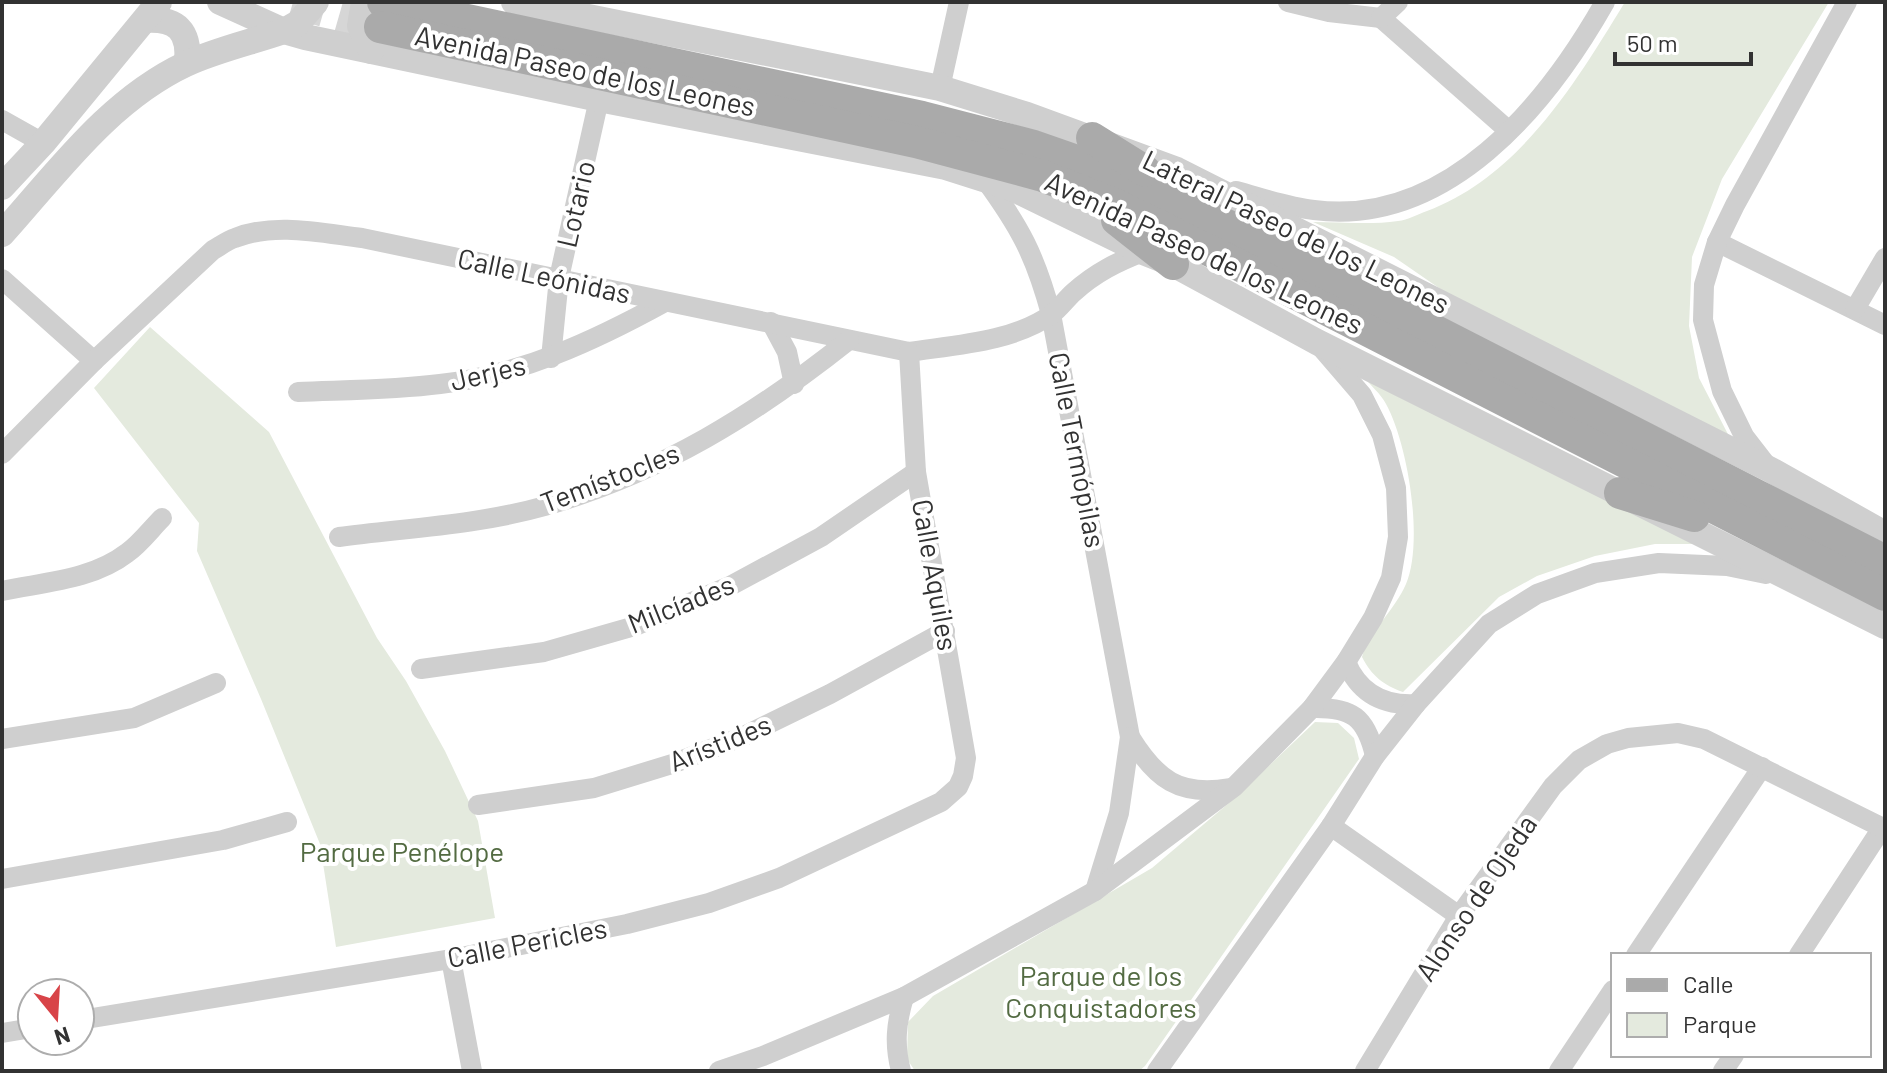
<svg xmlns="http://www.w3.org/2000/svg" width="1887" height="1073" font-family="Barlow,sans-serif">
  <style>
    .green { fill: #e4eade }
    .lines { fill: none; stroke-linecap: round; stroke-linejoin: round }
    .primary-tunnel { stroke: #d6d6d6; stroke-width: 32; stroke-dasharray: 32 16; stroke-linecap: butt }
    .minor { stroke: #cfcfcf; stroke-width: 20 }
    .tertiary { stroke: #cfcfcf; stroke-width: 26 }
    .primary { stroke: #aaa; stroke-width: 32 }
    .labels { text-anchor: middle; stroke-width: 8; stroke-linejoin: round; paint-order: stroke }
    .street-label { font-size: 28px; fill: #323232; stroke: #fff }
    .park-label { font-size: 28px; fill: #536b42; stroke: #fff }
  </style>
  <rect width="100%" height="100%" fill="#fff"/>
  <g class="green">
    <path d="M1625,2H1829L1722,179L1692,257L1689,326L1699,378L1732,442L1452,297L1394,257L1313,222C1340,222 1371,225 1398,221C1408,220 1418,214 1427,211C1520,176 1576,82 1625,2Z"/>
    <path d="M150,327L269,432L377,638L406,681L445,751L478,821L495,918L336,947L320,844L261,699L197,551L199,523L94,388Z"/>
    <path d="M1363,376L1701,544H1655L1595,556L1537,576L1499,597L1403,692C1383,685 1372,676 1362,657C1370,630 1395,610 1406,584C1424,542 1408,444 1386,404C1381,394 1370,385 1363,376Z"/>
    <path d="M1315,722L1338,723L1354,738L1359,759L1145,1066L1139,1071H915L907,1059L908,1022L933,996L1152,868L1236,797Z"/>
  </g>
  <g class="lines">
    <path class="primary-tunnel" d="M293,2L380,27"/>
    <g class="minor">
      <path d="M1288,2L1329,12L1381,18"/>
      <path d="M1381,18L1509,131"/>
      <path d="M1381,18L1398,2"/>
      <path d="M940,88L959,2"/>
      <path d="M2,120L43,143"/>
      <path d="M984,178C1020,227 1035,255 1051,314L1130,737L1119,813L1095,891"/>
      <path d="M1236,191C1262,198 1287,207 1314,210C1447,227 1546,106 1605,2"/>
      <path d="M1717,242L1885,325"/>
      <path d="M2,279L94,361"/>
      <path d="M1855,309L1885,258"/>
      <path d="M771,322L787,352L794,384"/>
      <path d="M551,358L559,278L599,99"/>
      <path d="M298,392C345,390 393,390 440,384C521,375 594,341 665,302"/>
      <path d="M2,454L94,361L213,250C220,246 228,240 235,238C275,222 321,233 362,238L909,352C955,345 1013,342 1052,314C1060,308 1066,299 1074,292C1095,273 1117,262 1143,252"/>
      <path d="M1768,467L1744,436L1722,391L1703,320L1704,285L1717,242L1735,205L1847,2"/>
      <path d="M339,537C407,528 478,525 545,506C661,473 756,414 849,340"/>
      <path d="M2,591C44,582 92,580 127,553C140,544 151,529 162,518"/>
      <path d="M1346,662C1359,693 1383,706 1416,704"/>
      <path d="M421,669L544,652L635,626L730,586L821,537L916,472"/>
      <path d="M1312,708C1352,707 1366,717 1375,756"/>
      <path d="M1130,737C1156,779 1179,797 1230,788"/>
      <path d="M2,739L134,718L216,683"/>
      <path d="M478,805L594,788L672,764L744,736L830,694L945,631"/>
      <path d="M1331,826L1459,916"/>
      <path d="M2,879L223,840L287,822"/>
      <path d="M1636,955L1762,767"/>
      <path d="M1799,955L1882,828"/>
      <path d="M451,959L472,1071"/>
      <path d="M80,1020L451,959L627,924L709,903L779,878L941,802L958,787L963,776L966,758L916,472L909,352"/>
      <path d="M2,1033L32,1028"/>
      <path d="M719,1071L763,1056L904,997L1095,891L1234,787L1312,708L1346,662L1373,618L1391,578L1398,537L1396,488L1382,435L1362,395L1319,345"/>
      <path d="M901,1071C894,1044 896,1024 904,997"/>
      <path d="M1157,1071L1331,826L1375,756L1416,704L1489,624L1537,594L1595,573L1659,563L1727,566L1766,574"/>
      <path d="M1365,1071L1459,916L1553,786L1579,760L1607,744L1628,738L1678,733L1704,739L1885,829"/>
      <path d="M1559,1071L1613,990"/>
      <path d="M1723,1071L1734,1055"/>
    </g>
    <g class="tertiary">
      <path d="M220,2L284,31L305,37L599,99L946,167L1012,188L1143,252L1173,264L1317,342L1885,626"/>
      <path d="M364,2L360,26L371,51"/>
      <path d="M514,2L940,88L1027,115L1177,170L1771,470L1885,534"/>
      <path d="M145,20C177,18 190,31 187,63"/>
      <path d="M2,187L43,143L159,2"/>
      <path d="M2,234C57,173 109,100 186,64C216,50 252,42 284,31L298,23L316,2"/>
    </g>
    <g class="primary">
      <path d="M383,2L922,117L1034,146L1123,177L1246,234L1885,561"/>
      <path d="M380,27L916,142L1043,176L1117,205L1263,277L1885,595"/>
      <path d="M1092,138L1145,171"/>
      <path d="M1117,220L1173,264"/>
      <path d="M1620,493L1694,516"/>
    </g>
  </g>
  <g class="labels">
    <g class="street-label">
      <text transform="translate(585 71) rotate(12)" y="10">Avenida Paseo de los Leones</text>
      <text transform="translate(576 204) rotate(-77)" y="10">Lotario</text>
      <text transform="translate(1296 232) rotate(26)" y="10">Lateral Paseo de los Leones</text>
      <text transform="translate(1204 253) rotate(25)" y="10">Avenida Paseo de los Leones</text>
      <text transform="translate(544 276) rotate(12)" y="10">Calle Leónidas</text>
      <text transform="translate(488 373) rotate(-13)" y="10">Jerjes</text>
      <text transform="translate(1077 450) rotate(79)" y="10">Calle Termópilas</text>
      <text transform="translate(610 478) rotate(-21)" y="10">Temístocles</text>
      <text transform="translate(935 575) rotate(80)" y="10">Calle Aquiles</text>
      <text transform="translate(681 604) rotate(-22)" y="10">Milcíades</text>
      <text transform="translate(720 743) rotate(-22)" y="10">Arístides</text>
      <text transform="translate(1476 898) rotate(-56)" y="10">Alonso de Ojeda</text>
      <text transform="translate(527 943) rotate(-11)" y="10">Calle Pericles</text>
    </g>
    <g class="park-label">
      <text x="402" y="862">Parque Penélope</text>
      <text x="1101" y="986">Parque de los<tspan x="1101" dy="32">Conquistadores</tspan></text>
    </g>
  </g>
  <rect width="1887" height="1073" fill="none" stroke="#323232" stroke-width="8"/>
  <rect x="1611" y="953" width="260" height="104" fill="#ffffff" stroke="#adadad" stroke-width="2"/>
  <rect x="1627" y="979" width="40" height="12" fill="#aaaaaa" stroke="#adadad" stroke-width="2"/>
  <text x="1683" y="993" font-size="24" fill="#323232">Calle</text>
  <rect x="1627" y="1013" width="40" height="24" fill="#e4eade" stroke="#adadad" stroke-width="2"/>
  <text x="1683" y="1033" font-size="24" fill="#323232">Parque</text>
  <g transform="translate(56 1017) rotate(162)"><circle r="38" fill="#ffffff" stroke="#adadad" stroke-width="2"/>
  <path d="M0-6L14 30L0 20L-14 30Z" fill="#d84448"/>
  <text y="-12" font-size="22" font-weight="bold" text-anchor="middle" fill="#323232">N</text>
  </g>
  <path d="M1615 52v12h136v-12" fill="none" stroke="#323232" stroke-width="4"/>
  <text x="1627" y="52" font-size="24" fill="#323232" stroke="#ffffff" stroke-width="6" paint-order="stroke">50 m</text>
</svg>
